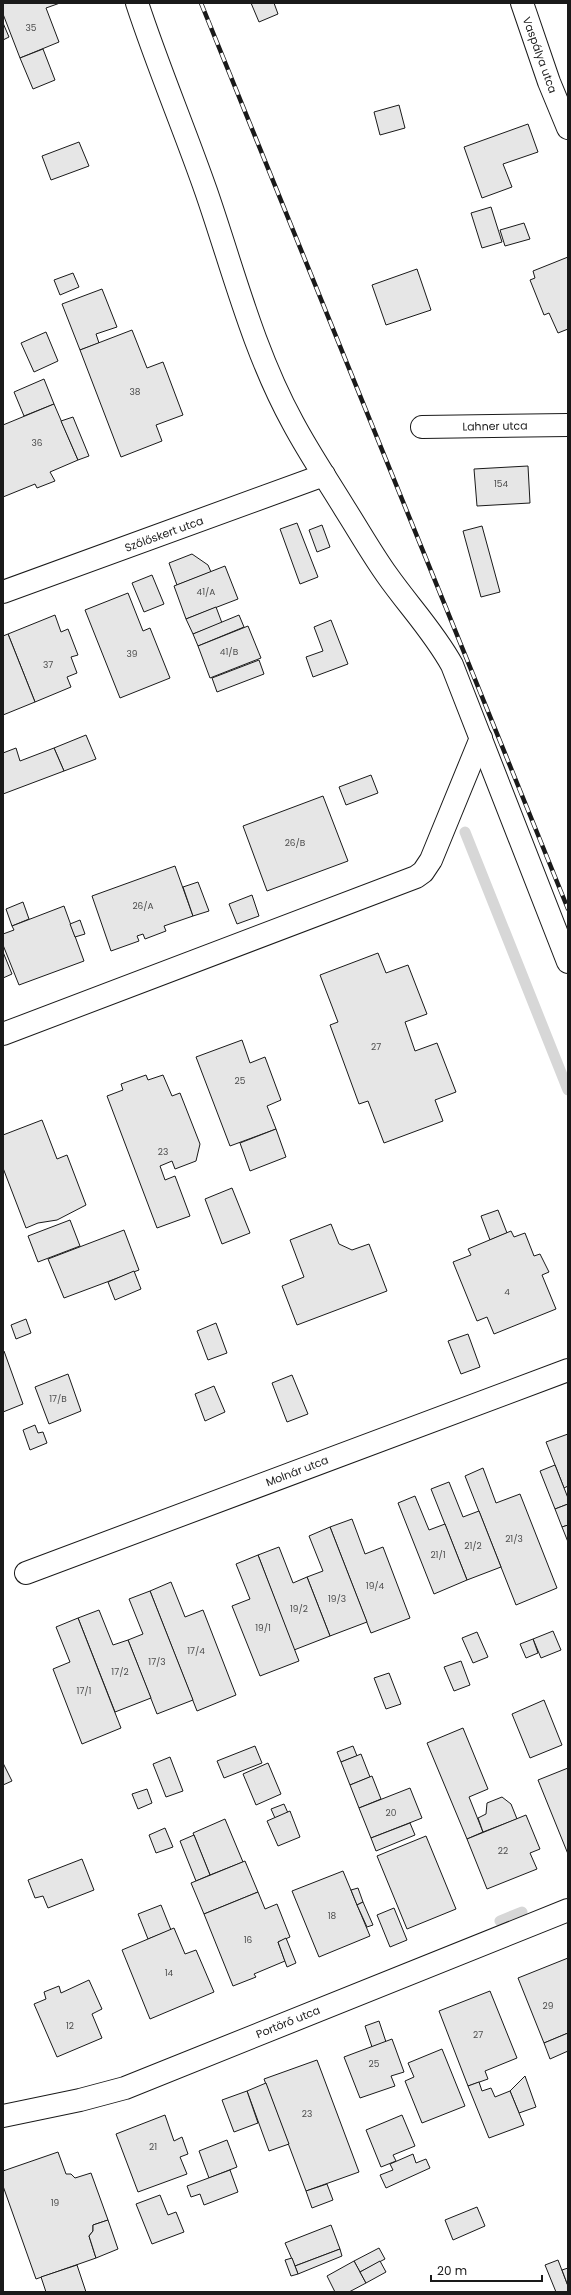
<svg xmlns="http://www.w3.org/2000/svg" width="571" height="2295" font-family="Poppins,sans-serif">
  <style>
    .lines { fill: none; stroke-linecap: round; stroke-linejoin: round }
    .stream { stroke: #d7d7d7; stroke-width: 11 }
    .building { fill: #e6e6e6; stroke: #1a1a1a }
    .minor-casing { stroke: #1a1a1a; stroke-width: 24 }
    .minor { stroke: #fff; stroke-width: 22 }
    .rail-casing { stroke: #1a1a1a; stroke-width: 4.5 }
    .rail { stroke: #fff; stroke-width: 3; stroke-dasharray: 9; stroke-linecap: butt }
    .labels { text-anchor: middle; stroke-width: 3; stroke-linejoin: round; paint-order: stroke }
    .number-label { font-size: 9px; fill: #4d4d4d }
    .street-label { font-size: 11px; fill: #1a1a1a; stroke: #fff }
  </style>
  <rect width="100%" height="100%" fill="#fff"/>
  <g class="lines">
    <g class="stream">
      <path d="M465,832L568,1090"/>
      <path d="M500,1921L522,1912"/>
    </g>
  </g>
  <g class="building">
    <path d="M3,3H60L46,8L59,42L20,58L3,14Z"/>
    <path d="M251,3H274L278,14L259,22Z"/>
    <path d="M3,23L9,37L3,40Z"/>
    <path d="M43,49L55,80L33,89L20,58Z"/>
    <path d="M399,105L405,128L380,135L374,112Z"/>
    <path d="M528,124L538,152L503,164L512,187L482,198L464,147Z"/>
    <path d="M79,142L89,166L51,180L42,156Z"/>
    <path d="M491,207L502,242L482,248L471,213Z"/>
    <path d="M524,223L530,239L505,246L500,230Z"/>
    <path d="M568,257V329L558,333L549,313L544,315L530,280L535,278L533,271Z"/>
    <path d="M417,269L431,310L386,325L372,285Z"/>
    <path d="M73,273L79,287L60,295L54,280Z"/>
    <path d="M102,289L117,327L96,334L99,343L80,350L62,304Z"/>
    <path d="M132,330L147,368L163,362L183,415L156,425L162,441L121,457L80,350Z"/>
    <path d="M46,332L58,361L34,372L21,343Z"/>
    <path d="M44,379L54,404L24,416L14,392Z"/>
    <path d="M54,404L78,460L50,472L55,481L37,488L35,484L3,497V425Z"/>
    <path d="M73,417L89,456L78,460L61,421Z"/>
    <path d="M528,466L530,503L477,506L474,469Z"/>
    <path d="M297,523L318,577L300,584L280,529Z"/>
    <path d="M322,525L330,547L317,552L309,530Z"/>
    <path d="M482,526L500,592L481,597L463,531Z"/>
    <path d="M192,554L208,565L211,572L177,585L169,563Z"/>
    <path d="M225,566L238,599L186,619L174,586Z"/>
    <path d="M152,575L164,604L144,612L132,583Z"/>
    <path d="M128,593L143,631L150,628L170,678L120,698L85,610Z"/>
    <path d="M216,607L222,623L193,634L186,619Z"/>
    <path d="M55,615L61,632L68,629L78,655L71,657L77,673L67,677L71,687L35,702L8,634Z"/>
    <path d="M239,615L244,627L198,646L193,634Z"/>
    <path d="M331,620L348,664L313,677L306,657L323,651L314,627Z"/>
    <path d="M248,626L261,658L210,678L198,646Z"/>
    <path d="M8,634L35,702L3,715V636Z"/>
    <path d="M259,660L264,674L217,692L212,678Z"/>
    <path d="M86,735L96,759L64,771L54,748Z"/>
    <path d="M16,748L20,761L54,748L64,771L3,794V753Z"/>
    <path d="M371,775L378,793L346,805L339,787Z"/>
    <path d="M323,796L348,861L267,891L243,826Z"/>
    <path d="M175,866L193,916L164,926L166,931L145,939L143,934L137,936L139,941L111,951L92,896Z"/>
    <path d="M198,882L209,911L193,916L183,887Z"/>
    <path d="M252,895L259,916L237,924L229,904Z"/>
    <path d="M23,902L29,919L12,926L6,909Z"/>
    <path d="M64,906L84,961L19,985L3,945V934L14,930L12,926Z"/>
    <path d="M80,920L85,934L75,937L70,924Z"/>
    <path d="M3,952L12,974L3,978Z"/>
    <path d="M378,953L386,973L408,965L427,1014L405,1022L415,1051L437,1043L456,1092L435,1100L443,1121L384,1143L368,1101L359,1104L330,1025L338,1022L320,975Z"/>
    <path d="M242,1040L250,1063L265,1057L281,1100L267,1106L276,1129L230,1146L196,1057Z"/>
    <path d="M146,1075L148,1080L163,1075L172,1096L180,1093L200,1144L196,1161L175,1169L172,1161L160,1166L165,1180L175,1176L190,1216L157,1228L107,1096L123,1090L121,1084Z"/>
    <path d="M42,1120L57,1159L67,1155L86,1205L57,1220L38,1223L26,1228L3,1168V1135Z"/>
    <path d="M276,1129L286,1157L250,1171L240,1143Z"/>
    <path d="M232,1188L250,1233L222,1244L205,1199Z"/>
    <path d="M498,1210L507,1233L490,1240L481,1216Z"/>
    <path d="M70,1220L80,1246L38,1262L28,1236Z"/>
    <path d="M331,1224L339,1244L352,1250L369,1244L387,1291L297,1325L282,1286L304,1277L290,1240Z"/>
    <path d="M124,1230L139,1270L64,1298L48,1259Z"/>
    <path d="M511,1231L514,1237L525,1233L534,1256L540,1254L549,1272L542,1275L556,1309L494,1334L487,1317L477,1321L453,1262L471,1255L468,1249Z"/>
    <path d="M134,1271L141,1289L115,1300L108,1282Z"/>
    <path d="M26,1319L31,1333L16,1339L11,1325Z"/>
    <path d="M216,1323L227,1353L208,1360L197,1331Z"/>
    <path d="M468,1334L480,1367L461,1374L448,1341Z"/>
    <path d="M4,1351L23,1404L3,1412V1352Z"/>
    <path d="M68,1374L81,1411L49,1424L35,1387Z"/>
    <path d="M292,1375L308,1414L287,1422L272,1383Z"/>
    <path d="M214,1386L225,1412L205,1421L195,1394Z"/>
    <path d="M35,1425L38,1433L43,1432L47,1443L30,1450L23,1430Z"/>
    <path d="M568,1434V1486L564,1488L546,1442Z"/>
    <path d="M555,1465L568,1498V1504L555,1509L540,1471Z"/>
    <path d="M483,1468L496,1503L520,1494L557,1588L516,1605L465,1476Z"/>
    <path d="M449,1482L463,1517L479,1511L501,1567L467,1580L431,1489Z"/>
    <path d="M415,1496L429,1530L445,1524L467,1580L434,1594L398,1503Z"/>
    <path d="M568,1504V1525L562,1527L555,1509Z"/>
    <path d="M352,1519L365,1554L383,1547L410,1618L371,1633L330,1527Z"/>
    <path d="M568,1525V1542L562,1527Z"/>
    <path d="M330,1527L367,1622L330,1636L307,1577L323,1571L309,1536Z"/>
    <path d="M279,1547L293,1583L307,1577L330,1636L294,1650L258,1555Z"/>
    <path d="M258,1555L299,1661L260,1676L232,1606L250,1599L236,1564Z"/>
    <path d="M171,1582L185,1617L203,1610L236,1695L197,1711L150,1591Z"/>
    <path d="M150,1591L193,1700L157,1714L128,1640L143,1634L129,1599Z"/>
    <path d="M99,1610L113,1645L128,1640L151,1698L115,1712L78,1618Z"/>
    <path d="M78,1618L121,1728L82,1744L53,1669L70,1662L56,1627Z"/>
    <path d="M553,1631L561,1650L541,1658L533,1639Z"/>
    <path d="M477,1632L488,1657L473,1663L462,1638Z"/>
    <path d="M533,1639L538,1653L526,1658L520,1644Z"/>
    <path d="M461,1661L470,1685L454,1691L444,1667Z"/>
    <path d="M389,1673L401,1704L386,1709L374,1678Z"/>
    <path d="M544,1700L562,1745L530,1758L512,1714Z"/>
    <path d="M463,1728L488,1789L469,1797L483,1832L467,1839L427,1743Z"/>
    <path d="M255,1746L262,1763L224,1778L217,1761Z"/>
    <path d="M353,1746L357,1756L341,1762L337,1752Z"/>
    <path d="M361,1754L370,1777L350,1785L341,1762Z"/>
    <path d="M170,1757L183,1791L166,1797L153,1764Z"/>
    <path d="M3,1763L12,1781L3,1785Z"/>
    <path d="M268,1763L281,1794L256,1805L243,1774Z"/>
    <path d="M568,1768V1854L538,1780Z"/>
    <path d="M372,1776L381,1799L359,1808L350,1785Z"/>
    <path d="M410,1788L422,1818L371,1838L359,1808Z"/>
    <path d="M147,1789L152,1803L138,1809L132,1794Z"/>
    <path d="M502,1797L511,1804L517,1819L483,1832L478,1818L486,1814L487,1803Z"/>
    <path d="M284,1804L288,1813L275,1818L271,1809Z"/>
    <path d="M290,1811L300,1837L278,1846L267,1821Z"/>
    <path d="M526,1815L540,1849L530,1853L537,1869L487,1889L467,1839Z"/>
    <path d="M225,1819L243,1862L210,1875L193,1833Z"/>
    <path d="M410,1823L415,1835L376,1851L371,1838Z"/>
    <path d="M165,1828L173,1847L156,1853L149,1835Z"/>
    <path d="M194,1835L210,1875L196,1881L180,1841Z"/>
    <path d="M426,1836L456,1909L407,1929L377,1856Z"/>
    <path d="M82,1859L94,1890L48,1908L43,1896L35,1898L28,1880Z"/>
    <path d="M245,1861L258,1892L204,1914L191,1883Z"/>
    <path d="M343,1871L370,1936L319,1957L292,1891Z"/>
    <path d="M358,1888L363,1902L357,1905L351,1890Z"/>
    <path d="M258,1892L265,1909L277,1904L290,1937L278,1942L285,1961L254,1974L256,1977L233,1986L204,1914Z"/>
    <path d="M363,1902L373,1925L367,1927L357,1905Z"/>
    <path d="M161,1905L171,1930L148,1939L138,1914Z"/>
    <path d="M394,1908L407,1940L390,1947L377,1915Z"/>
    <path d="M174,1928L185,1954L196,1950L214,1992L150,2019L122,1950Z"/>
    <path d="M286,1938L296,1963L287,1967L278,1942Z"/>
    <path d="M568,1958V2033L544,2043L518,1978Z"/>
    <path d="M89,1980L102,2009L92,2014L102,2038L57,2057L34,2004L46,1999L44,1992L59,1986L61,1993Z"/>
    <path d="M490,1991L517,2058L485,2071L488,2079L468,2086L439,2011Z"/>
    <path d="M379,2021L386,2042L372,2047L365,2026Z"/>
    <path d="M568,2033V2051L550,2059L544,2043Z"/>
    <path d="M392,2039L404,2072L391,2076L395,2086L360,2098L344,2057Z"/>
    <path d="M442,2049L465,2106L422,2123L405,2081L414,2077L408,2063Z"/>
    <path d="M317,2060L359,2172L306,2191L264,2079Z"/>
    <path d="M525,2076L536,2107L519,2113L510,2091Z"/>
    <path d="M479,2082L482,2091L491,2088L495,2097L510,2091L524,2125L489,2138L468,2086Z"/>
    <path d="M266,2083L289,2144L269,2151L247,2091Z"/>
    <path d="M247,2091L258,2123L234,2132L222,2100Z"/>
    <path d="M165,2115L174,2141L182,2137L188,2154L180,2157L187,2174L138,2192L116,2134Z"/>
    <path d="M402,2115L415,2146L393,2155L396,2161L381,2167L366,2130Z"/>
    <path d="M227,2140L237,2167L209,2178L199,2151Z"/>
    <path d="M58,2152L66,2174H71L75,2178L91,2173L108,2220L93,2225V2231L89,2236L96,2258L36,2279L3,2186V2171Z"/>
    <path d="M413,2154L416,2163L426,2159L430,2168L386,2188L380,2175L393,2170L390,2164Z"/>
    <path d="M230,2170L238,2192L204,2205L200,2194L191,2197L187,2186Z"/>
    <path d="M327,2184L333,2200L312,2208L306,2191Z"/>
    <path d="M160,2195L168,2215L176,2212L184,2232L152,2244L136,2204Z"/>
    <path d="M477,2207L485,2226L453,2240L445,2220Z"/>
    <path d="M108,2220L118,2249L96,2258L89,2236L93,2231V2225Z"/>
    <path d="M331,2225L340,2249L295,2266L285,2243Z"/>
    <path d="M379,2248L385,2259L360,2272L354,2261Z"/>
    <path d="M340,2249L342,2256L298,2274L295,2266Z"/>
    <path d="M292,2258L298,2274L291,2276L285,2260Z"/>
    <path d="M558,2260L568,2286V2292H556L545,2265Z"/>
    <path d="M354,2261L366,2283L349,2292H335L327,2276Z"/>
    <path d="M380,2261L386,2272L366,2283L360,2272Z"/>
    <path d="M77,2265L86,2292H46L41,2277Z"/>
    <path d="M568,2268V2286L562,2270Z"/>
  </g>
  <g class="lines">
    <g class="minor-casing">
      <g id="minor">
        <path d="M137,3C158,67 184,128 206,191C233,269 253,350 293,423C309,453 328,481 345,509C359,531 372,554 387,575C408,605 434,632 452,665L568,962"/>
        <path d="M522,3L549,82L568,128"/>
        <path d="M422,427L568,425"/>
        <path d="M3,592L324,475"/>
        <path d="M3,1034L416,877L423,872L431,860L481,738"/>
        <path d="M26,1573L568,1370"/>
        <path d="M3,2116L80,2100L125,2088L568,1910"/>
      </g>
    </g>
    <use href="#minor" class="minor"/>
    <g class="rail-casing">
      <path id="rail" d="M201,3L568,909"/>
    </g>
    <use href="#rail" class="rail"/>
  </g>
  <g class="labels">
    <g class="number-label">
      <text x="31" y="31">35</text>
      <text x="135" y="395">38</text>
      <text x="37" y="446">36</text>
      <text x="501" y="487">154</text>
      <text x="206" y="595">41/A</text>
      <text x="229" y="655">41/B</text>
      <text x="132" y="657">39</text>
      <text x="48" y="668">37</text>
      <text x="295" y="846">26/B</text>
      <text x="143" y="909">26/A</text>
      <text x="376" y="1050">27</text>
      <text x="240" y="1084">25</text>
      <text x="163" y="1155">23</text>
      <text x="507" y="1295">4</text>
      <text x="58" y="1402">17/B</text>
      <text x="514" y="1542">21/3</text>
      <text x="473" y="1549">21/2</text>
      <text x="438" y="1558">21/1</text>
      <text x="375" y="1589">19/4</text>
      <text x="337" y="1602">19/3</text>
      <text x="299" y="1612">19/2</text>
      <text x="263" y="1631">19/1</text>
      <text x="196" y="1654">17/4</text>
      <text x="157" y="1665">17/3</text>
      <text x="120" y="1675">17/2</text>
      <text x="84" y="1694">17/1</text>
      <text x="391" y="1816">20</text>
      <text x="503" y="1854">22</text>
      <text x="332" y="1919">18</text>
      <text x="248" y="1943">16</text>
      <text x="169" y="1976">14</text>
      <text x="548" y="2009">29</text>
      <text x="70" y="2029">12</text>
      <text x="478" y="2038">27</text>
      <text x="374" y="2067">25</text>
      <text x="307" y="2117">23</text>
      <text x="153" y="2150">21</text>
      <text x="55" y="2206">19</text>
    </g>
    <g class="street-label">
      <text transform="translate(540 55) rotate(70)" y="4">Vaspálya utca</text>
      <text transform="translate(495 426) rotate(-1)" y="4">Lahner utca</text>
      <text transform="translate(164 534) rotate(-20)" y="4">Szőlőskert utca</text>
      <text transform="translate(297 1471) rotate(-21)" y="4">Molnár utca</text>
      <text transform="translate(288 2022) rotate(-22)" y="4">Portörő utca</text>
    </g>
  </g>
  <rect width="571" height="2295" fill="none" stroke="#1a1a1a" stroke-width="8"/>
  <path d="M431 2275v6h111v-6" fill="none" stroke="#1a1a1a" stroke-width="2"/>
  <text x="437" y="2275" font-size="12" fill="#1a1a1a" stroke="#ffffff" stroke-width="3" paint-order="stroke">20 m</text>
</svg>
